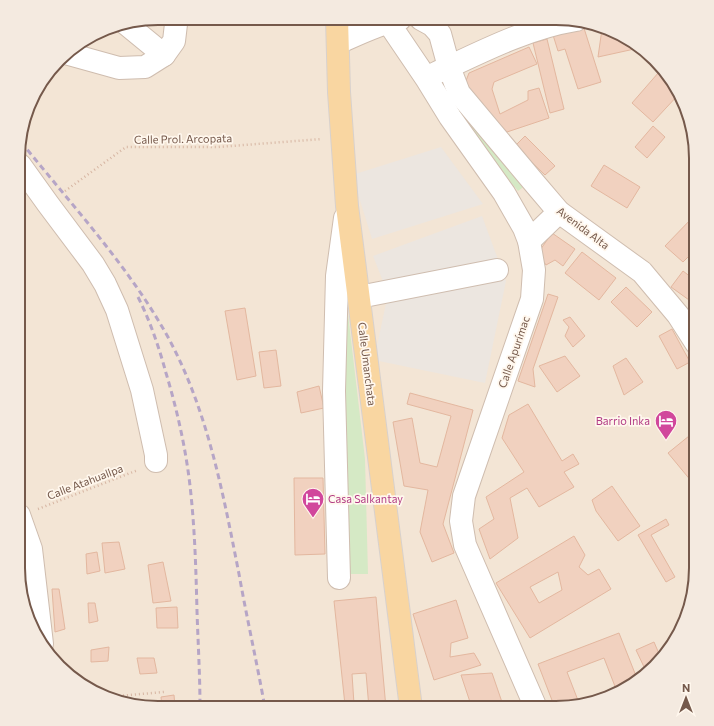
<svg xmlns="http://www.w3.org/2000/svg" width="714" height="726" font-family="Commissioner,sans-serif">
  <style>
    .residential { fill: #f3e5d5 }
    .industrial { fill: #ece6e0 }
    .green { fill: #d5e9c5 }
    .building { fill: #f1d1bf; stroke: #e3b79f; fill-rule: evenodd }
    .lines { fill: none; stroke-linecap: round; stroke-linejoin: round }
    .minor-casing { stroke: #cfbdaf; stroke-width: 24 }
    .major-casing { stroke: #d8d1cd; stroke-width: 24 }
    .path { stroke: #d6b5a2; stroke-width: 2.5; stroke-dasharray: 1 3; stroke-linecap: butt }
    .minor { stroke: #fff; stroke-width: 22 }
    .major { stroke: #f9d6a1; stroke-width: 22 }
    .rail { stroke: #b6a5c6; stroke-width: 3; stroke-dasharray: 6 4; stroke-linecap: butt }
    .labels { text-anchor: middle; stroke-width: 3.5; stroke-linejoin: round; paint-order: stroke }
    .street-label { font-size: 11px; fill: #75594b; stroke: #fff7ed }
    .hotel-label { font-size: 11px; fill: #b23c85; stroke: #fff7ed; text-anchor: end }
    .rim { fill: none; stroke: #75594b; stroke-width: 2 }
  </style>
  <rect width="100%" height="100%" fill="#fcf3e6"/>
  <path class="residential" d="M158,18L574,19L626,37L667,73L689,113L696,149V577L681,630L641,679L601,701L565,708H149L96,693L47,653L25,613L18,577L21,131L37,88L66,53L113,25Z"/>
  <g class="industrial">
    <path d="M441,147L483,204L372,239L352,175Z"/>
    <path d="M482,216L506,281L485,383L374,360L388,294L373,256Z"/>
  </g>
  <g class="green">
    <path d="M463,109L526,185L518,191L455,115Z"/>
    <path d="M346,297L365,459L368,574H350L345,466Z"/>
  </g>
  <g class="building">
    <path d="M583,25L601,82L578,89L565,49L558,51L553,35Z"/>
    <path d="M602,29L626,37L639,48L598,57Z"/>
    <path d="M547,39L564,109L550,113L533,43Z"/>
    <path d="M529,47L537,64L494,82L492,89L500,114L528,100V91L539,88L549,118L507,132L464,86L469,73Z"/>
    <path d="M659,72L674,86L679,94L653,122L632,103Z"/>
    <path d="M653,126L665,137L647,158L635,147Z"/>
    <path d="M525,136L555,166L545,175L515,146Z"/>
    <path d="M604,165L640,187L627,208L591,186Z"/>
    <path d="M694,216L696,218V249L683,262L665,246Z"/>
    <path d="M552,233L575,249L563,266L555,260L546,265L538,253Z"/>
    <path d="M582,252L616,278L599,300L565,273Z"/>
    <path d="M683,271L696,281V305L671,287Z"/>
    <path d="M626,287L652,312L637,327L611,302Z"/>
    <path d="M548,294L558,297L533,369L535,387L518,381Z"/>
    <path d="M245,308L256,376L237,380L225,311Z"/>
    <path d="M570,317L585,336L573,347L565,336L569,327L563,320Z"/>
    <path d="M672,329L690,362L677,369L659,336Z"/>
    <path d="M276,350L281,386L264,388L259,352Z"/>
    <path d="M565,356L580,376L557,392L539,366Z"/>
    <path d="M626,358L643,382L624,395L613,366Z"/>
    <path d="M319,386L324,408L301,413L297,392Z"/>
    <path d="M410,393L473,410L443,524L454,553L432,562L420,532L428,490L404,486L393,422L412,418L420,463L437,467L451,416L407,404Z"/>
    <path d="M528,404L562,461L573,454L579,464L564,472L574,487L539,507L527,488L510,498L518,538L490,559L479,529L494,519L486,497L524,472L502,438L509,415Z"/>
    <path d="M689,436L696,445V480L692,482L668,453Z"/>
    <path d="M294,478H323L325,554L295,555Z"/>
    <path d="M612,486L640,526L618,541L596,511L592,500Z"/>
    <path d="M666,519L669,525L651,535L675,577L666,582L638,535Z"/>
    <path d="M574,536L585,555L579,567L588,575L599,569L611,589L530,638L496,583ZM558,572L562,590L539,603L530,587Z"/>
    <path d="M119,542L125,569L105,573L102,543Z"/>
    <path d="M97,552L100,571L87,574L86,554Z"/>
    <path d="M163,562L171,601L153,603L148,565Z"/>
    <path d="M52,589H59L65,629L55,632Z"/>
    <path d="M376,597L386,708H369L366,673L352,674L354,704L345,705L334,601Z"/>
    <path d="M456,600L468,638L451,643L450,657L474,653L481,665L434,680L413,614Z"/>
    <path d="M88,603H95L98,621L89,623Z"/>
    <path d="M177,607L178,628H157L156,608Z"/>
    <path d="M619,633L638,681L601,701L565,708H555L538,664ZM604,658L616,689L579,703L567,672Z"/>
    <path d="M654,642L660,656L651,667L645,669L636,650Z"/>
    <path d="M109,647L108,661L91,662V650Z"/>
    <path d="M137,658H154L157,673L140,674Z"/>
    <path d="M492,673L504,708H472L461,675Z"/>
    <path d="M174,695L175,707H162L161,697Z"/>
  </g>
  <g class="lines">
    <g class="minor-casing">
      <g id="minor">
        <path d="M386,19L426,78L450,117L504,193L524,228L529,241L534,270L532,299L464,496L461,521L465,545L536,708"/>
        <path d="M421,19L432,25L440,34L449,67L459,93L536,185L559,212L642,272L678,315L696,343"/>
        <path d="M125,23L164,55"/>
        <path d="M338,43C358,34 378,24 400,19"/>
        <path d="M65,53L119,68L145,67L164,55L174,41L176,24L175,18"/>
        <path d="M436,73C481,52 527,28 576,20"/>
        <path d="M20,165L48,204L93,264L105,284L117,310L142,390L156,455V461"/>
        <path d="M529,241L559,212"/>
        <path d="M359,297L497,270"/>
        <path d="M19,515L31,549L42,644"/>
        <path d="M339,578L334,391L337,276L345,218"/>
      </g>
    </g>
    <g class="major-casing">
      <path id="major" d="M337,19L339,92L347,206L411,708"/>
    </g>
    <g class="path">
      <path d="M65,191L126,147H218L322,139"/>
      <path d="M20,213L27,211"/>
      <path d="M38,509L138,470"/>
      <path d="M107,697L164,692"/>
    </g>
    <use href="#minor" class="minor"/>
    <use href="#major" class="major"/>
    <g class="rail">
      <path d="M21,142C43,169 65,195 87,222C117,259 146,297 169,339C208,412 223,493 239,574C247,619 257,663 265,708"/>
      <path d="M138,297C150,321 159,347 166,373C178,413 187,454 191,495C195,534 196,572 197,611C198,643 200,675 200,708"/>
    </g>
  </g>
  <defs>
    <g id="hotel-pin" transform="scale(1.15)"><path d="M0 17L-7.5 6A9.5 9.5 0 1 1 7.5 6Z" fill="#d1479c" stroke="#fff7ed"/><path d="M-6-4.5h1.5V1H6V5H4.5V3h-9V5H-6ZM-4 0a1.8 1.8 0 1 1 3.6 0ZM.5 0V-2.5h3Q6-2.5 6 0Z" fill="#fff"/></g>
  </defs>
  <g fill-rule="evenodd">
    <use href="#hotel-pin" x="666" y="421"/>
    <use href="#hotel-pin" x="313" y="499"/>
  </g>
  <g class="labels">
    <g class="street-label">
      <text transform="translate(183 139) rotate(-1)" y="4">Calle Prol. Arcopata</text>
      <text transform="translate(583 228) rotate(37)" y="4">Avenida Alta</text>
      <text transform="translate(514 352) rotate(-71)" y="4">Calle Apurímac</text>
      <text transform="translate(367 364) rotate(83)" y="4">Calle Umanchata</text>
      <text transform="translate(85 482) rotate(-21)" y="4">Calle Atahuallpa</text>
    </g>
    <g class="hotel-label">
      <text x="650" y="425">Barrio Inka</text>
      <text x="328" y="503" text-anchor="start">Casa Salkantay</text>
    </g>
  </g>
  <path d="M0 0H714V726H0ZM158 25H556A133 133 0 0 1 689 158V568A133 133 0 0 1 556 701H158A133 133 0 0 1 25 568V158A133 133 0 0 1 158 25Z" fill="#f4eae0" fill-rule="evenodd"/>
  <path class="rim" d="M158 25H556A133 133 0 0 1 689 158V568A133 133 0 0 1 556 701H158A133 133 0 0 1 25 568V158A133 133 0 0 1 158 25Z"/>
  <g transform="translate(686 698)" stroke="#fff7ed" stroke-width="3" paint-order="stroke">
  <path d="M0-3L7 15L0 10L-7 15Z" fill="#75594b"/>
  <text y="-6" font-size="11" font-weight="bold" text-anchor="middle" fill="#75594b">N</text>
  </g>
</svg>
